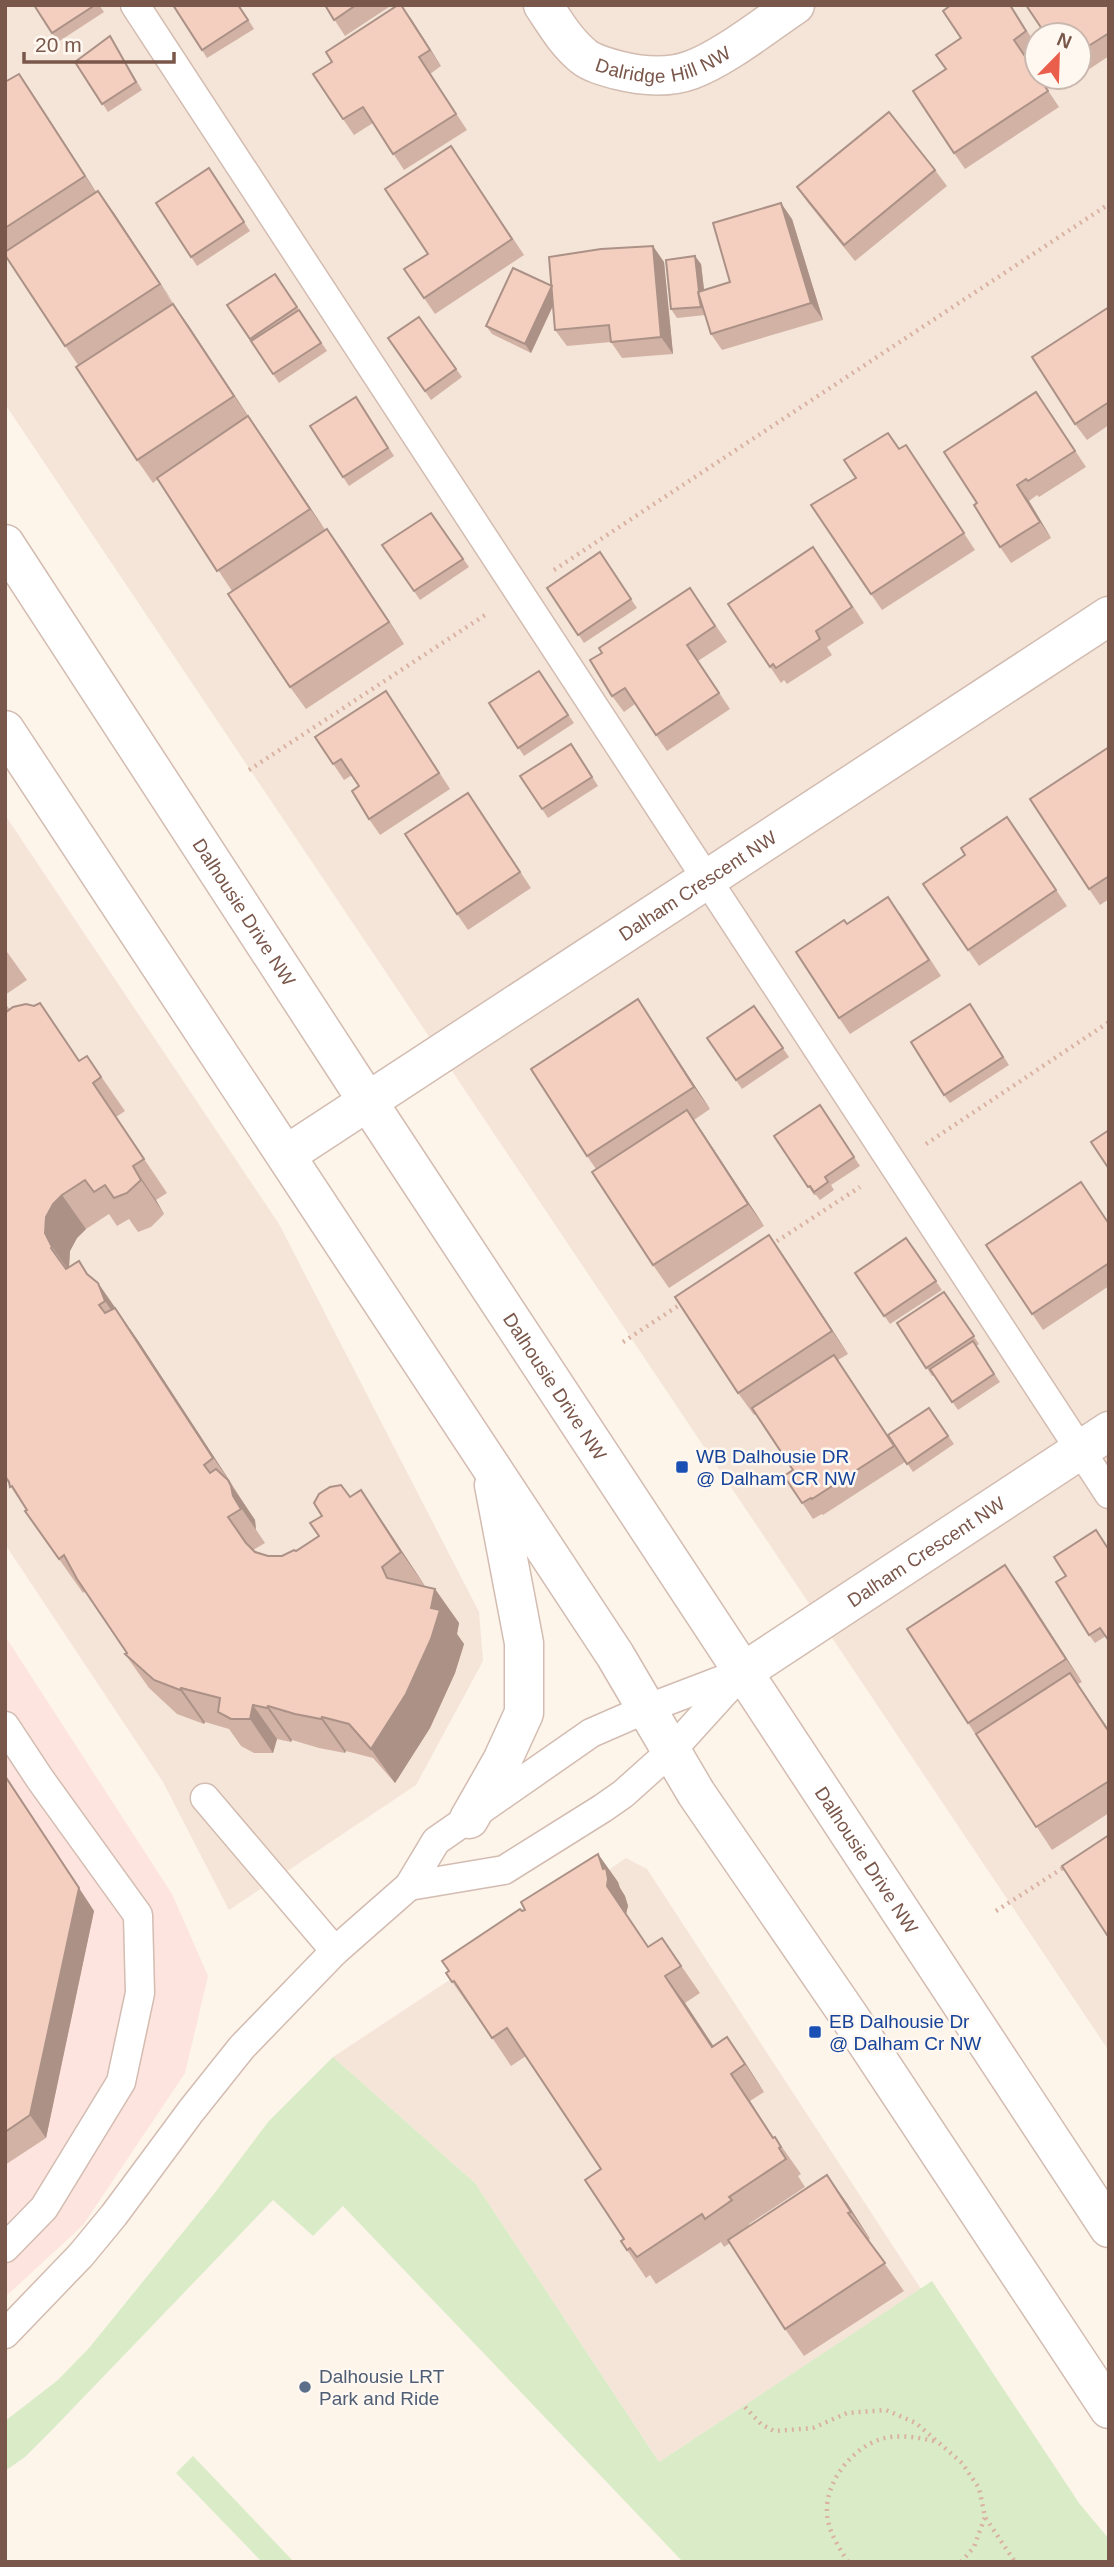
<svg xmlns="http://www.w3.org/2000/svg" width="1114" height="2567" font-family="Helvetica,sans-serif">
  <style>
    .residential { fill: #f5e5d8; fill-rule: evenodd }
    .commercial { fill: #fde4de }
    .green { fill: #daecc7 }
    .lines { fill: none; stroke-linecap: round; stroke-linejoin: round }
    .service-casing { stroke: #d3bcb1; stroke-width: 31 }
    .minor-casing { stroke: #d3bcb1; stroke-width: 41 }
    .tertiary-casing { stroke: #d3bcb1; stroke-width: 41 }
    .path { stroke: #d9b2a3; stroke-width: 4.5; stroke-dasharray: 2 5; stroke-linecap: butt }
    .service { stroke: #fff; stroke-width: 28 }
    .minor { stroke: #fff; stroke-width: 38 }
    .tertiary { stroke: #fff; stroke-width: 38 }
    .wall { fill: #d2b2a5 }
    .shaded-wall { fill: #ab9186 }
    .building { fill: #f4cfc0; stroke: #ab9186; stroke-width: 2 }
    .transit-dot { fill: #1a4fb4; stroke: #fff8f1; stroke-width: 2.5 }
    .service-dot { fill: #5c6f8a; stroke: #fff8f1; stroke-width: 2.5 }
    .labels { text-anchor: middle; stroke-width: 5; stroke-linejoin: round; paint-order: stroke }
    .street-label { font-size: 19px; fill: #7a574b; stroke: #fff8f1 }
    .transit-label { font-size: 19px; fill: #164399; stroke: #fff8f1; text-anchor: start }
    .service-label { font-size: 19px; fill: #4e5e75; stroke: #fff8f1; text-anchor: start }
  </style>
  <rect width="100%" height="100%" fill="#fdf4ea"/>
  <g class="residential">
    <path d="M5,5H1109V2051L5,404ZM1037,35H1079V77H1037Z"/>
    <path d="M5,815L279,1224L479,1612L483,1661L416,1785L229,1910L163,1782L5,1544Z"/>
    <path d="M626,1858L647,1869L921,2289L659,2462L475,2183L333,2057L454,1977Z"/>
  </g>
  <path class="commercial" d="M5,1636L172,1894L208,1976L185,2073L83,2225L5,2297Z"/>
  <g class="green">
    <path d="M333,2057L475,2183L659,2462L932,2281L1079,2503L1109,2539V2562H683L343,2206L313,2236L273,2200L54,2428L25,2457L5,2471V2421L58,2380L89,2348L214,2194L268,2122Z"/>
    <path d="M193,2456L294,2562H262L176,2473Z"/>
  </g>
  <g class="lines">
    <g class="service-casing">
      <g id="service">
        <path d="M135,5L1109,1494"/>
        <path d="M5,1726L40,1779L138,1915L140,1993L121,2082L44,2208L5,2248"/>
        <path d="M205,1798L335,1951"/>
        <path d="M409,1886L504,1870L603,1808L623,1794L671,1751L739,1676"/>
        <path d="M5,2334L81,2255L114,2215L191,2111L242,2047L335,1951L409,1886L436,1841L591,1733L646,1709L743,1672"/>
      </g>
    </g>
    <g class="minor-casing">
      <g id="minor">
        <path id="s1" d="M543,5C555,23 566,42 583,56C591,63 606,67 617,70C641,76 667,79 691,70C724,58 765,25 795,5"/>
        <path id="s2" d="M286,1155L1109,616"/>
        <path id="s3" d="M743,1672L1109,1431"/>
      </g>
    </g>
    <g class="tertiary-casing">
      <g id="tertiary">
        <path id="s4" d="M5,544L368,1102L1109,2228"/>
        <path d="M5,730L615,1655L696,1793L849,2016L1109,2409"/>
        <path d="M469,1819L502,1761L524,1713V1643L494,1485"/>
      </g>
    </g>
    <g class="path">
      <path d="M554,570L1109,204"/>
      <path d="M249,770L485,615"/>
      <path d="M926,1144L1109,1022"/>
      <path d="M771,1245L860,1187"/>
      <path d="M623,1342L684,1302"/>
      <path d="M996,1911L1066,1866"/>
      <path d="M745,2407L761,2424L774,2431L813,2428L847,2413L886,2410L916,2423L962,2463L979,2488L985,2517L1015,2562"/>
      <path d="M848,2562C838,2546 828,2531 827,2513C825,2482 852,2448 881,2439C898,2434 917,2437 934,2441"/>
      <path d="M961,2562L974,2547L985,2517"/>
    </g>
    <use href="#service" class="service"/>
    <use href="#minor" class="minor"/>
    <use href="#tertiary" class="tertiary"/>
  </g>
  <g class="wall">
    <path d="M34,5H99L104,12L58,42Z"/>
    <path d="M239,5L254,29L207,58L202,50Z"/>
    <path d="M325,5H392L345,36Z"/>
    <path d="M401,5L441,66L430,74L467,130L404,170L373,123L354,135L343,119L332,62Z"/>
    <path d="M1010,5L1037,46V48L1025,56L1059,107L965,169L954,153L946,69Z"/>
    <path d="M1109,5V56L1079,76V35Z"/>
    <path d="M110,36L142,90L108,112L75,62Z"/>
    <path d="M19,74L96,192L114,213L175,307L325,530L343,551L404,644L306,709L290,687L232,591L158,479L153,483L137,460L78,365L5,256V82Z"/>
    <path d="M451,146L524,255L435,314L404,269L428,254Z"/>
    <path d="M209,168L250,231L197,266L156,203Z"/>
    <path d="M935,170L947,186L855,261L808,203L797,187Z"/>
    <path d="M792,219L823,320L722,350L711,334L705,315L677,318L671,309L701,264L704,290L730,282Z"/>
    <path d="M664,262L673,354L622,358L611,342L567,346L555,330L553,305L531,353L492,334L486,326L551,286Z"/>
    <path d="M275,274L327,351L279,383L227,305Z"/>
    <path d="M1109,307V425L1087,440L1075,424Z"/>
    <path d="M419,317L462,377L431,400L388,338Z"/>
    <path d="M362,405L394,456L349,486L343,477Z"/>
    <path d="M1047,408L1086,467L1039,497L1037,495L1029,501L1051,538L1011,563L1000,547L977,503Z"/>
    <path d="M906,445L975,550L882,610L871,594L856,478Z"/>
    <path d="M431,513L469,567L420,600L382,545Z"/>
    <path d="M600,552L637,608L584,643L547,588Z"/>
    <path d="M825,563L864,623L827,647L832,655L787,684L784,680L781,683L728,604Z"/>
    <path d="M701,604L727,642L698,661L730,709L667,751L635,704L624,712L612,696Z"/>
    <path d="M539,671L574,723L524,756L489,703Z"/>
    <path d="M397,707L450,789L380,835L369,819L359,786L352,775L344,780L315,737Z"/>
    <path d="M1109,747V899L1100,905L1089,889Z"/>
    <path d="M577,752L598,786L548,818L520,776Z"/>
    <path d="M479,809L531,888L468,930L457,914Z"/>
    <path d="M1007,817L1067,906L979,966L923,884L965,855Z"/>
    <path d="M900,913L941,976L850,1034L839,1018L847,924Z"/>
    <path d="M5,949L27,980L5,995Z"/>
    <path d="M638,999L710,1109L694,1120L764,1226L669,1288L653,1265L596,1169L587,1156Z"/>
    <path d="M5,1003L10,1010L80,1061L87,1056L125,1111L116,1117L167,1193L156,1200L164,1214L151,1227L138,1232L129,1219L117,1226L109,1214L86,1229L77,1238L70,1251L69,1267L89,1275L98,1283L139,1342L251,1514L255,1520L256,1530L265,1543L253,1550L268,1556H282L296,1551L319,1536L350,1497L384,1524L425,1586L435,1589L459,1623L457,1634L464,1644L455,1673L430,1728L395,1783L373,1758L346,1751L345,1753L319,1748L292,1740L291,1742L277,1739L273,1753H254L241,1746L229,1729L205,1722L204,1724L177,1714L149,1688L125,1654L127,1653L85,1591L83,1593L25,1511L26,1510L5,1478Z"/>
    <path d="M754,1006L789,1057L742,1089L707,1038Z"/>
    <path d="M976,1013L1009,1065L950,1103L944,1095Z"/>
    <path d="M820,1105L860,1166L831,1185L834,1190L820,1200L816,1195H814L774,1136Z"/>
    <path d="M1109,1223V1286L1043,1330L986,1245Z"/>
    <path d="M906,1238L942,1290L890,1324L855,1273Z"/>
    <path d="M785,1258L848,1354L838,1360L905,1462L823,1515L822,1514L813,1519L784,1476L793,1470L756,1414L754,1415L738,1393Z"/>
    <path d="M944,1292L979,1344L976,1346L1000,1382L958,1410L934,1375L932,1376L897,1323Z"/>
    <path d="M929,1408L954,1444L913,1472L888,1435Z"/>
    <path d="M1005,1565L1082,1682L1078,1684L1109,1730V1813L1052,1850L968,1723Z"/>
    <path d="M1066,1576L1106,1636L1095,1643L1089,1635Z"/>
    <path d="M5,1775L94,1911L46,2138L5,2165Z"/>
    <path d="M598,1854L618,1882L620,1888L625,1896L628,1906L626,1914L648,1947L662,1938L700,1993L685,2003L713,2046L746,2064L764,2092L750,2101L774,2138L775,2137L801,2174L798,2176L805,2187L749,2224L750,2226L847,2203L870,2239L868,2240L904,2291L804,2356L785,2329L730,2243L724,2247L721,2242L656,2284L650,2275L646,2278L627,2250L601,2169L526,2056L511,2066L473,2009L472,2010L446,1973L522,1911Z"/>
  </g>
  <g class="shaded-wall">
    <path d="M401,5L412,20L441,66L430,50Z"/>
    <path d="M19,74L34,96L100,198L85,176Z"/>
    <path d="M98,191L114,213L176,307L160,284Z"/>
    <path d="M781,203L792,219L823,320L811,303Z"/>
    <path d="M653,246L664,262L673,354L661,337Z"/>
    <path d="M695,256L701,264L707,315L701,307Z"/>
    <path d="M552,286L558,295L531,353L525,344Z"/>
    <path d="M173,304L189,326L250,419L234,396Z"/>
    <path d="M248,416L264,439L326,531L310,509Z"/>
    <path d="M1017,485L1029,501L1051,538L1040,522Z"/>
    <path d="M327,529L343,551L404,644L389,622Z"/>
    <path d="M638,999L653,1022L710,1109L694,1087Z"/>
    <path d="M687,1110L703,1133L764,1226L748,1204Z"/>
    <path d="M133,1166L156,1200L164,1214L141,1180Z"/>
    <path d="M62,1195L86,1229L77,1238L70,1251L69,1267L76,1281L52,1247L45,1233L46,1217L53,1204Z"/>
    <path d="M769,1235L785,1258L848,1354L832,1331Z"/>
    <path d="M98,1283L139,1342L237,1492L105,1301Z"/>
    <path d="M228,1480L255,1520L256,1530L265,1543L233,1496Z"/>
    <path d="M361,1490L384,1524L425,1586L401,1552Z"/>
    <path d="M1005,1565L1021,1587L1082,1682L1066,1659Z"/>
    <path d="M435,1589L459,1623L457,1634L464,1644L455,1673L430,1728L395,1783L371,1749L431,1608Z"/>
    <path d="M1070,1673L1109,1730V1732Z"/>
    <path d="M181,1688L205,1722L204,1724L180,1690Z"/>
    <path d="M253,1705L277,1739L273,1753L250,1719Z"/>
    <path d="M268,1706L292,1740L291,1742L267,1708Z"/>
    <path d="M322,1717L346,1751L345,1753L321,1719Z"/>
    <path d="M5,1775L94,1911L46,2138L30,2115Z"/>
    <path d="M598,1854L618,1882L620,1888L625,1896L628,1906L626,1914L667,1975L607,1886Z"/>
    <path d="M665,1976L685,2003L732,2074L712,2047Z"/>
    <path d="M727,2037L746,2064L764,2092L745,2064Z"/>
    <path d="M731,2074L750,2101L779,2148Z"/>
    <path d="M827,2175L847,2203L870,2239L851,2212Z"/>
  </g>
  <g class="building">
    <path d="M34,5H95L52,33Z"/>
    <path d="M173,5H238L248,20L202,50Z"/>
    <path d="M325,5H356L334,20Z"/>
    <path d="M398,5H401L430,50L419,57L456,114L393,154L363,107L343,119L313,74L332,62L326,52Z"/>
    <path d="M951,5H1010L1026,31L1014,40L1037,74V77H1039L1048,91L954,153L913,91L946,69L936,55L961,38L943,11Z"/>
    <path d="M1026,5H1109V33L1079,52V35H1046Z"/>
    <path d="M110,36L136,82L102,104L75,62Z"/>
    <path d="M19,74L85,176L5,228V82Z"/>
    <path d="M889,112L935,170L844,245L797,187Z"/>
    <path d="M451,146L512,239L424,298L404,269L428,254L385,189Z"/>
    <path d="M209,168L244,222L191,257L156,203Z"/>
    <path d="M98,191L160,284L65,346L5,255V252Z"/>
    <path d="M781,203L811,303L711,334L698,292L730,282L713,223Z"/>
    <path d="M653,246L661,337L611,342L609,325L555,330L549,257L601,249Z"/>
    <path d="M695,256L699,291L698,292L701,307L671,309L666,260Z"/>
    <path d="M513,268L552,286L525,344L486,326Z"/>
    <path d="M275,274L297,307L250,339L227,305Z"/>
    <path d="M173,304L234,396L137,460L76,367Z"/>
    <path d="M1109,307V402L1075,424L1032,357Z"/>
    <path d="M299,310L321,343L273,374L251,341Z"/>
    <path d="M419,317L456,369L425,391L388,338Z"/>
    <path d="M1036,392L1075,451L1028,481L1026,479L1017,485L1040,522L1000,547L974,505L977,503L944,452Z"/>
    <path d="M356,397L388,448L343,477L310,426Z"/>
    <path d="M248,416L310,509L217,571L157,478Z"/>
    <path d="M888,433L899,449L906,445L964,533L871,594L811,505L856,478L844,460Z"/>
    <path d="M431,513L463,559L414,591L382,545Z"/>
    <path d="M327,529L389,622L290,687L228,594Z"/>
    <path d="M813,547L852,607L816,631L820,639L776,668L773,664L770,667L728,604Z"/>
    <path d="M600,552L631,599L578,635L547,588Z"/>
    <path d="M690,588L715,626L687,645L719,693L656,735L625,688L612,696L590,660L602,653L599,648Z"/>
    <path d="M539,671L568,715L518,748L489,703Z"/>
    <path d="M386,691L439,773L369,819L352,791L359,786L341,759L333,764L315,737Z"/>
    <path d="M571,744L592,777L542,809L520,776Z"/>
    <path d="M1109,747V876L1089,889L1030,799Z"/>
    <path d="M468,793L520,872L457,914L405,834Z"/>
    <path d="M1007,817L1056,890L968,950L923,884L965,855L961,848Z"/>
    <path d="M888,897L929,960L839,1018L796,952L844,920L847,924Z"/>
    <path d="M638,999L694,1087L587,1156L531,1069Z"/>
    <path d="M40,1003L79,1061L87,1056L101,1077L93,1083L144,1159L133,1166L141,1180L127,1193L114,1198L105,1185L94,1192L85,1180L62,1195L53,1204L46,1217L45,1233L52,1247L51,1248L66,1269L79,1261L87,1274L98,1283L105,1301L99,1305L105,1313L115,1308L213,1458L204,1465L210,1473L216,1469L228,1480L231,1486L233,1496L241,1509L228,1517L246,1543L255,1552L268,1556H282L294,1550L296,1551L319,1536L310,1523L322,1516L314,1503L319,1494L330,1487L341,1485L350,1497L361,1490L401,1552L382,1567L387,1578L435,1589L431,1608L440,1610L431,1639L406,1694L371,1749L349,1724L322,1717L321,1719L295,1714L268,1706L267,1708L253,1705L250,1719H231L218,1712L220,1698L181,1688L180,1690L154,1680L125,1654L127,1653L77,1579L64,1555L59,1559L25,1511L27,1510L12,1486L10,1487L9,1482L5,1476V1013L13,1007L26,1004L34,1006Z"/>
    <path d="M970,1004L1003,1057L944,1095L911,1042Z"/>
    <path d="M754,1006L783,1048L736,1080L707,1038Z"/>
    <path d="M820,1105L854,1157L825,1177L828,1182L814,1192L810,1186L808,1187L774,1136Z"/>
    <path d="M687,1110L748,1204L653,1265L592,1172Z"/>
    <path d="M1109,1130V1169L1091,1142Z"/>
    <path d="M1081,1182L1109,1224V1263L1032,1314L986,1245Z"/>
    <path d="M769,1235L832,1331L738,1393L675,1297Z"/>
    <path d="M906,1238L936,1281L884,1316L855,1273Z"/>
    <path d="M944,1292L974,1336L926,1368L897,1323Z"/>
    <path d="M973,1341L994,1374L952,1402L930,1369Z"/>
    <path d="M834,1355L894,1446L812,1499L811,1498L802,1503L784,1476L793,1470L752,1408Z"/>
    <path d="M929,1408L948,1436L907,1464L888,1435Z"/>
    <path d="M1096,1530L1109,1550V1641L1100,1628L1089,1635L1056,1582L1066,1576L1054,1557Z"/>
    <path d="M1005,1565L1066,1659L968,1723L907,1629Z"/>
    <path d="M1070,1673L1109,1732V1781L1036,1827L976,1734Z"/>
    <path d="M5,1776L79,1888L30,2115L5,2132Z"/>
    <path d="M1109,1835V1938L1062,1866Z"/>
    <path d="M598,1854L603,1869L606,1868L608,1879L607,1886L648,1947L662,1938L681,1966L665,1976L712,2047L727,2037L745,2064L731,2074L773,2138L775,2137L781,2147L779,2148L786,2159L729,2197L732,2200L705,2219L702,2214L637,2257L630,2248L627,2250L621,2241L624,2239L585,2180L601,2169L507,2028L492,2038L454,1981L452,1982L446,1973L449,1971L442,1961L520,1909L522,1911L525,1910L521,1902Z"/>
    <path d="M827,2175L851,2212L848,2213L885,2263L785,2329L728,2240Z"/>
  </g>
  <g class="transit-dot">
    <rect x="675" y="1460" width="14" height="14" rx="3.5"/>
    <rect x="808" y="2025" width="14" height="14" rx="3.5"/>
  </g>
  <circle class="service-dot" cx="305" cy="2387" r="7"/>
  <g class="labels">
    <g class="street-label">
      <text dy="7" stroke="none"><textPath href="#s1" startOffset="150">Dalridge Hill NW</textPath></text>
      <text dy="7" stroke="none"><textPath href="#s2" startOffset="492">Dalham Crescent NW</textPath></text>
      <text dy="7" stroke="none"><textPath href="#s4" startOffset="439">Dalhousie Drive NW</textPath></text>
      <text dy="7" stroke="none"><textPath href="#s4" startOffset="1006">Dalhousie Drive NW</textPath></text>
      <text dy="7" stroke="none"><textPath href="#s3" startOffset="219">Dalham Crescent NW</textPath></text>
      <text dy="7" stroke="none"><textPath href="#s4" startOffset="1573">Dalhousie Drive NW</textPath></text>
    </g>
    <g class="transit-label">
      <text x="696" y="1463">WB Dalhousie DR<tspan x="696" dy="22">@ Dalham CR NW</tspan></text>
      <text x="829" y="2028">EB Dalhousie Dr<tspan x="829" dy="22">@ Dalham Cr NW</tspan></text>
    </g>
    <g class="service-label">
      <text x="319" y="2383">Dalhousie LRT<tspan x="319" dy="22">Park and Ride</tspan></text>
    </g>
  </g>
  <rect width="1114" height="2567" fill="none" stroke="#7a574b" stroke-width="14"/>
  <g transform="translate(1058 56) rotate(23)"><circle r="33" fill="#fff8f1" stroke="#cab8af" stroke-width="2"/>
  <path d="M0-5L12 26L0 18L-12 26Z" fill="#ea5e4c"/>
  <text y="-10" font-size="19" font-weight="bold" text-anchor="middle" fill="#7a574b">N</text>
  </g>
  <path d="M24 52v10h150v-10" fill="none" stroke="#7a574b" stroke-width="3.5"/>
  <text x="35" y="52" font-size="21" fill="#7a574b" stroke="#fff8f1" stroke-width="5" paint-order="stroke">20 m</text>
</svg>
